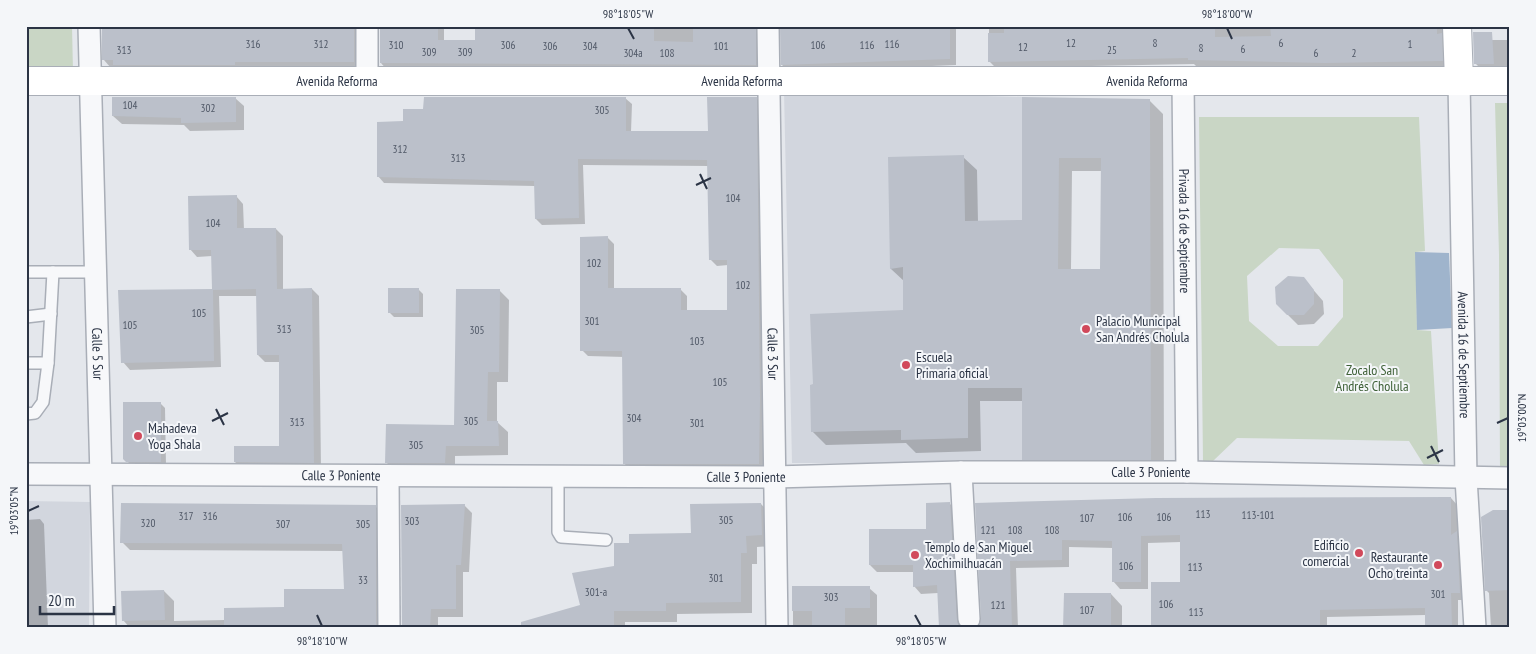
<svg xmlns="http://www.w3.org/2000/svg" width="1536" height="654" font-family="'PT Sans Narrow',sans-serif">
  <style>
    .built { fill: #d2d6de }
    .green { fill: #c9d6c5; fill-rule: evenodd }
    .water { fill: #9fb4cc }
    .shadow { fill: #0003; fill-rule: evenodd }
    .building { fill: #bbc0ca; fill-rule: evenodd }
    .lines { fill: none; stroke-linecap: round; stroke-linejoin: round }
    .lane-casing { stroke: #a9aeb7; stroke-width: 14 }
    .street-casing { stroke: #a9aeb7; stroke-width: 24 }
    .secondary-casing { stroke: #a9aeb7; stroke-width: 30 }
    .lane { stroke: #f7f8fa; stroke-width: 11 }
    .street { stroke: #f7f8fa; stroke-width: 21 }
    .secondary { stroke: #fff; stroke-width: 28 }
    .ticks { fill: none; stroke: #2b3445; stroke-width: 2 }
    .poi-dot { fill: #d1495b; stroke: #f4f6f9; stroke-width: 2 }
    .labels { text-anchor: middle; stroke-width: 4; stroke-linejoin: round; paint-order: stroke }
    .number-label { font-size: 11px; fill: #4f5766 }
    .street-label { font-size: 14px; fill: #2b3445; stroke: #f4f6f9 }
    .poi-label { font-size: 14px; fill: #2b3445; stroke: #f4f6f9; text-anchor: start }
    .park-label { font-size: 14px; fill: #3f6138; stroke: #f4f6f9 }
    .neatline { fill: none; stroke: #2b3445; stroke-width: 2 }
    .ticks-label { font-size: 12px; text-anchor: middle; fill: #2b3445 }
  </style>
  <rect width="100%" height="100%" fill="#e4e7ec"/>
  <g class="built">
    <path d="M784,90L1022,97V463H792Z"/>
    <path d="M26,501L90,502L89,628H26Z"/>
  </g>
  <g class="green">
    <path d="M26,26H72L73,72H26Z"/>
    <path d="M1495,103H1510V475L1500,476L1499,255Z"/>
    <path d="M1199,117H1419L1425,251L1416,252L1417,330L1431,331L1439,464L1424,465L1409,441L1237,438L1213,461H1203ZM1279,248L1319,249L1343,280V317L1318,346H1278L1249,321L1247,276Z"/>
  </g>
  <path class="water" d="M1415,252L1449,253L1452,328L1417,330Z"/>
  <g class="shadow">
    <path d="M103,26H363L361,68L121,72L116,67H110L104,60Z"/>
    <path d="M381,26H444V42L477,41V26H765L762,72L387,70L381,63Z"/>
    <path d="M782,26H956V65L789,72L782,65Z"/>
    <path d="M989,26H1443V37L1448,41L1449,67L1333,70L1196,66L1194,64L996,68L989,61Z"/>
    <path d="M1474,40H1510V72H1484L1475,63Z"/>
    <path d="M235,98L244,106V130L190,131L184,125L122,124L113,116Z"/>
    <path d="M625,98L632,104L631,132L709,133L756,98L762,104L765,470H630L624,463V357L588,356L582,350L607,237L614,244V290H681L687,296V311H729L728,265L717,266L710,259L709,166L583,165L585,224L542,225L536,219L535,186L384,183L378,176L404,123Z"/>
    <path d="M1023,99L1149,100L1163,114L1164,472H1037L1024,459V401H980L981,451L916,453L906,443L826,445L812,431L905,312V282L891,269L889,158L963,157L977,170L978,222L1023,221ZM1072,171H1102V270H1071Z"/>
    <path d="M236,196L243,204L244,230L276,229L283,236V290L312,289L319,296L321,469H242L235,462L280,447V362H265L258,355V296H219L221,367L130,370L123,362L119,291L213,290L212,256L197,257L190,249Z"/>
    <path d="M1303,278L1323,301L1324,314L1314,324L1298,325L1277,304Z"/>
    <path d="M419,290L423,294V317H394L389,312Z"/>
    <path d="M499,290L509,300L508,382H497V422L508,432V455L455,456V473L396,472L386,462L455,426Z"/>
    <path d="M161,404L165,408L166,466H132L127,461Z"/>
    <path d="M1451,498L1458,506V535L1464,540L1467,600H1458V628H1426V615L1327,617V628H1154L1182,583L1181,542L1148,543V589H1120L1113,581V548L1069,547V567L1016,568L1018,628H978L983,619L977,504Z"/>
    <path d="M761,504L772,516L773,546L757,547V564H752V613L677,614V622H625V628H543L582,606L615,567L630,545L692,535Z"/>
    <path d="M950,504L957,511L963,628H940L938,593L921,594L914,586V572H877L870,565L927,531Z"/>
    <path d="M464,505L472,513L469,572H463V617H438V628H403Z"/>
    <path d="M375,506L383,514L384,628H130L123,620L164,591L174,601V621L225,620L285,608L345,591L344,551L130,550L122,542Z"/>
    <path d="M1510,511V628H1491L1489,593L1487,591Z"/>
    <path d="M40,519L44,524L48,628H26V520Z"/>
    <path d="M793,588H869L877,595V628H793Z"/>
    <path d="M1111,594L1122,606V628H1065Z"/>
  </g>
  <g class="building">
    <path d="M102,26H354V62H235V65H113V60H102Z"/>
    <path d="M380,26H438V40H475V26H654V41L693,42V26H756V65L380,63Z"/>
    <path d="M780,26H950V59L781,65Z"/>
    <path d="M1062,26H1215V37L1271,36L1270,26H1437V34L1442,33L1443,61L1325,63L1188,60V58L988,62V33H1004V29Z"/>
    <path d="M1473,32H1492L1494,64H1474Z"/>
    <path d="M112,97H236V122L181,123V118L112,116Z"/>
    <path d="M424,97H626V131H708L707,97H757L760,399L759,464H623L622,351H580V237L608,236V288H681V310H727V260H709L707,160L578,159L579,218L535,219L534,181L377,177V122L403,121V109H423Z"/>
    <path d="M1022,97L1150,99L1151,460H1022V388H968V438L901,440V430L811,432L810,385L813,384L810,314L903,310V267L890,269L888,157L964,155L965,221L1022,220ZM1059,158H1101L1100,269H1058Z"/>
    <path d="M237,195V228H276L277,289L312,288L314,463L234,462V446H279V355H257L256,289L213,290L214,361L121,363L118,290L212,289L211,250H189L188,196Z"/>
    <path d="M1288,276L1304,277L1314,290V304L1304,315H1287L1276,304L1275,287Z"/>
    <rect x="388" y="288" width="31" height="25"/>
    <path d="M456,289H500L499,372H488L487,421H498L499,446H446L445,463H385L386,424L454,425Z"/>
    <path d="M123,402H161V462H126L123,459Z"/>
    <path d="M1451,497V535L1457,531L1460,593H1451L1452,628H1425V608L1320,610V628H1151V582H1180V535L1141,536V582H1112V541L1062,540V560L1010,561L1012,628H977L981,618L975,503L1156,498Z"/>
    <path d="M950,502L957,620L961,628H939L937,585L913,587V565H869V529H926V503Z"/>
    <path d="M121,503L376,505V628H224V608L284,607V589H344L342,544L120,543Z"/>
    <path d="M761,503L762,535L746,536L747,553H741V602L666,603V611H614V625L603,628H521V622L580,605L572,573L614,566V543H629V534L691,533L690,504Z"/>
    <path d="M465,504L461,565H456V609H431L430,628H402L401,505Z"/>
    <path d="M1493,510H1510V590L1485,591L1481,517Z"/>
    <path d="M792,586H870V608H845V626L812,625V611H792Z"/>
    <path d="M164,590L165,620L122,621L121,591Z"/>
    <path d="M1064,593H1111V628H1063Z"/>
  </g>
  <g class="lines">
    <g class="lane-casing">
      <g id="lane">
        <path d="M26,272H96"/>
        <path d="M26,317L51,314"/>
        <path d="M26,363H48"/>
        <path d="M26,414L35,413L43,402L48,363L53,272"/>
        <path d="M558,476V532L561,537L606,540"/>
      </g>
    </g>
    <g class="street-casing">
      <g id="street">
        <path id="s1" d="M89,26L105,628"/>
        <path id="s2" d="M768,26L777,628"/>
        <path d="M367,80V26"/>
        <path id="s3" d="M1183,81L1187,472"/>
        <path id="s4" d="M1459,81L1466,478L1475,628"/>
        <path d="M961,472L969,619"/>
        <path id="s5" d="M26,474L774,477L961,472H1187L1510,478"/>
        <path d="M388,476L389,628"/>
      </g>
    </g>
    <g class="secondary-casing">
      <g id="secondary">
        <path d="M1457,26L1459,81"/>
        <path id="s6" d="M26,81H1510"/>
      </g>
    </g>
    <use href="#lane" class="lane"/>
    <use href="#street" class="street"/>
    <use href="#secondary" class="secondary"/>
  </g>
  <path class="ticks" d="M628,28L634,39M1227,28L1232,39M700,174L707,189M696,185L711,178M216,409L224,425M212,421L228,413M1497,423L1508,418M1431,446L1439,462M1427,458L1443,450M28,511L39,506M317,615L322,626M915,615L921,626"/>
  <g class="poi-dot">
    <circle cx="1086" cy="329" r="5"/>
    <circle cx="906" cy="365" r="5"/>
    <circle cx="138" cy="436" r="5"/>
    <circle cx="1359" cy="553" r="5"/>
    <circle cx="915" cy="555" r="5"/>
    <circle cx="1438" cy="565" r="5"/>
  </g>
  <g class="labels">
    <g class="number-label">
      <text x="1071" y="47">12</text>
      <text x="1155" y="47">8</text>
      <text x="1281" y="47">6</text>
      <text x="253" y="48">316</text>
      <text x="321" y="48">312</text>
      <text x="892" y="48">116</text>
      <text x="1410" y="48">1</text>
      <text x="396" y="49">310</text>
      <text x="508" y="49">306</text>
      <text x="818" y="49">106</text>
      <text x="867" y="49">116</text>
      <text x="550" y="50">306</text>
      <text x="590" y="50">304</text>
      <text x="721" y="50">101</text>
      <text x="1023" y="51">12</text>
      <text x="1201" y="52">8</text>
      <text x="1243" y="53">6</text>
      <text x="124" y="54">313</text>
      <text x="1112" y="54">25</text>
      <text x="429" y="56">309</text>
      <text x="465" y="56">309</text>
      <text x="633" y="57">304a</text>
      <text x="667" y="57">108</text>
      <text x="1316" y="57">6</text>
      <text x="1354" y="57">2</text>
      <text x="130" y="109">104</text>
      <text x="208" y="112">302</text>
      <text x="602" y="114">305</text>
      <text x="400" y="153">312</text>
      <text x="458" y="162">313</text>
      <text x="733" y="202">104</text>
      <text x="213" y="227">104</text>
      <text x="594" y="267">102</text>
      <text x="743" y="289">102</text>
      <text x="199" y="317">105</text>
      <text x="592" y="325">301</text>
      <text x="130" y="329">105</text>
      <text x="284" y="333">313</text>
      <text x="477" y="334">305</text>
      <text x="697" y="345">103</text>
      <text x="720" y="386">105</text>
      <text x="634" y="422">304</text>
      <text x="471" y="425">305</text>
      <text x="297" y="426">313</text>
      <text x="697" y="427">301</text>
      <text x="416" y="449">305</text>
      <text x="1203" y="518">113</text>
      <text x="1258" y="519">113-101</text>
      <text x="186" y="520">317</text>
      <text x="210" y="520">316</text>
      <text x="1125" y="521">106</text>
      <text x="1164" y="521">106</text>
      <text x="1087" y="522">107</text>
      <text x="726" y="524">305</text>
      <text x="412" y="525">303</text>
      <text x="148" y="527">320</text>
      <text x="283" y="528">307</text>
      <text x="363" y="528">305</text>
      <text x="988" y="534">121</text>
      <text x="1015" y="534">108</text>
      <text x="1052" y="534">108</text>
      <text x="1126" y="570">106</text>
      <text x="1195" y="571">113</text>
      <text x="716" y="582">301</text>
      <text x="363" y="584">33</text>
      <text x="596" y="596">301-a</text>
      <text x="1438" y="598">301</text>
      <text x="831" y="601">303</text>
      <text x="1166" y="608">106</text>
      <text x="998" y="609">121</text>
      <text x="1087" y="614">107</text>
      <text x="1196" y="616">113</text>
    </g>
    <g class="street-label">
      <text dy="5" stroke="none"><textPath href="#s6" startOffset="311">Avenida Reforma</textPath></text>
      <text dy="5" stroke="none"><textPath href="#s6" startOffset="716">Avenida Reforma</textPath></text>
      <text dy="5" stroke="none"><textPath href="#s6" startOffset="1121">Avenida Reforma</textPath></text>
      <text dy="5" stroke="none"><textPath href="#s3" startOffset="150">Privada 16 de Septiembre</textPath></text>
      <text dy="5" stroke="none"><textPath href="#s1" startOffset="328">Calle 5 Sur</textPath></text>
      <text dy="5" stroke="none"><textPath href="#s2" startOffset="328">Calle 3 Sur</textPath></text>
      <text dy="5" stroke="none"><textPath href="#s4" startOffset="274">Avenida 16 de Septiembre</textPath></text>
      <text dy="5" stroke="none"><textPath href="#s5" startOffset="1125">Calle 3 Poniente</textPath></text>
      <text dy="5" stroke="none"><textPath href="#s5" startOffset="315">Calle 3 Poniente</textPath></text>
      <text dy="5" stroke="none"><textPath href="#s5" startOffset="720">Calle 3 Poniente</textPath></text>
    </g>
    <g class="poi-label">
      <text x="1096" y="326">Palacio Municipal<tspan x="1096" dy="16">San Andrés Cholula</tspan></text>
      <text x="916" y="362">Escuela<tspan x="916" dy="16">Primaria oficial</tspan></text>
      <text x="148" y="433">Mahadeva<tspan x="148" dy="16">Yoga Shala</tspan></text>
      <text x="1349" y="550" text-anchor="end">Edificio<tspan x="1349" dy="16">comercial</tspan></text>
      <text x="925" y="552">Templo de San Miguel<tspan x="925" dy="16">Xochimilhuacán</tspan></text>
      <text x="1428" y="562" text-anchor="end">Restaurante<tspan x="1428" dy="16">Ocho treinta</tspan></text>
    </g>
    <g class="park-label">
      <text x="1372" y="375">Zocalo San<tspan x="1372" dy="16">Andrés Cholula</tspan></text>
    </g>
  </g>
  <rect width="1536" height="654" fill="none" stroke="#f4f6f9" stroke-width="55"/>
  <path d="M40 606v8h74v-8" fill="none" stroke="#2b3445" stroke-width="2.5"/>
  <text x="48" y="606" font-size="15" fill="#2b3445" stroke="#f4f6f9" stroke-width="4" paint-order="stroke">20 m</text>
  <rect x="28" y="28" width="1480" height="598" class="neatline"/>
  <g class="ticks-label">
    <text x="628" y="18">98°18'05"W</text>
    <text x="1227" y="18">98°18'00"W</text>
    <text transform="translate(1522 418) rotate(-90)" y="4">19°03'00"N</text>
    <text transform="translate(14 511) rotate(-90)" y="4">19°03'05"N</text>
    <text x="322" y="645">98°18'10"W</text>
    <text x="921" y="645">98°18'05"W</text>
  </g>
</svg>
